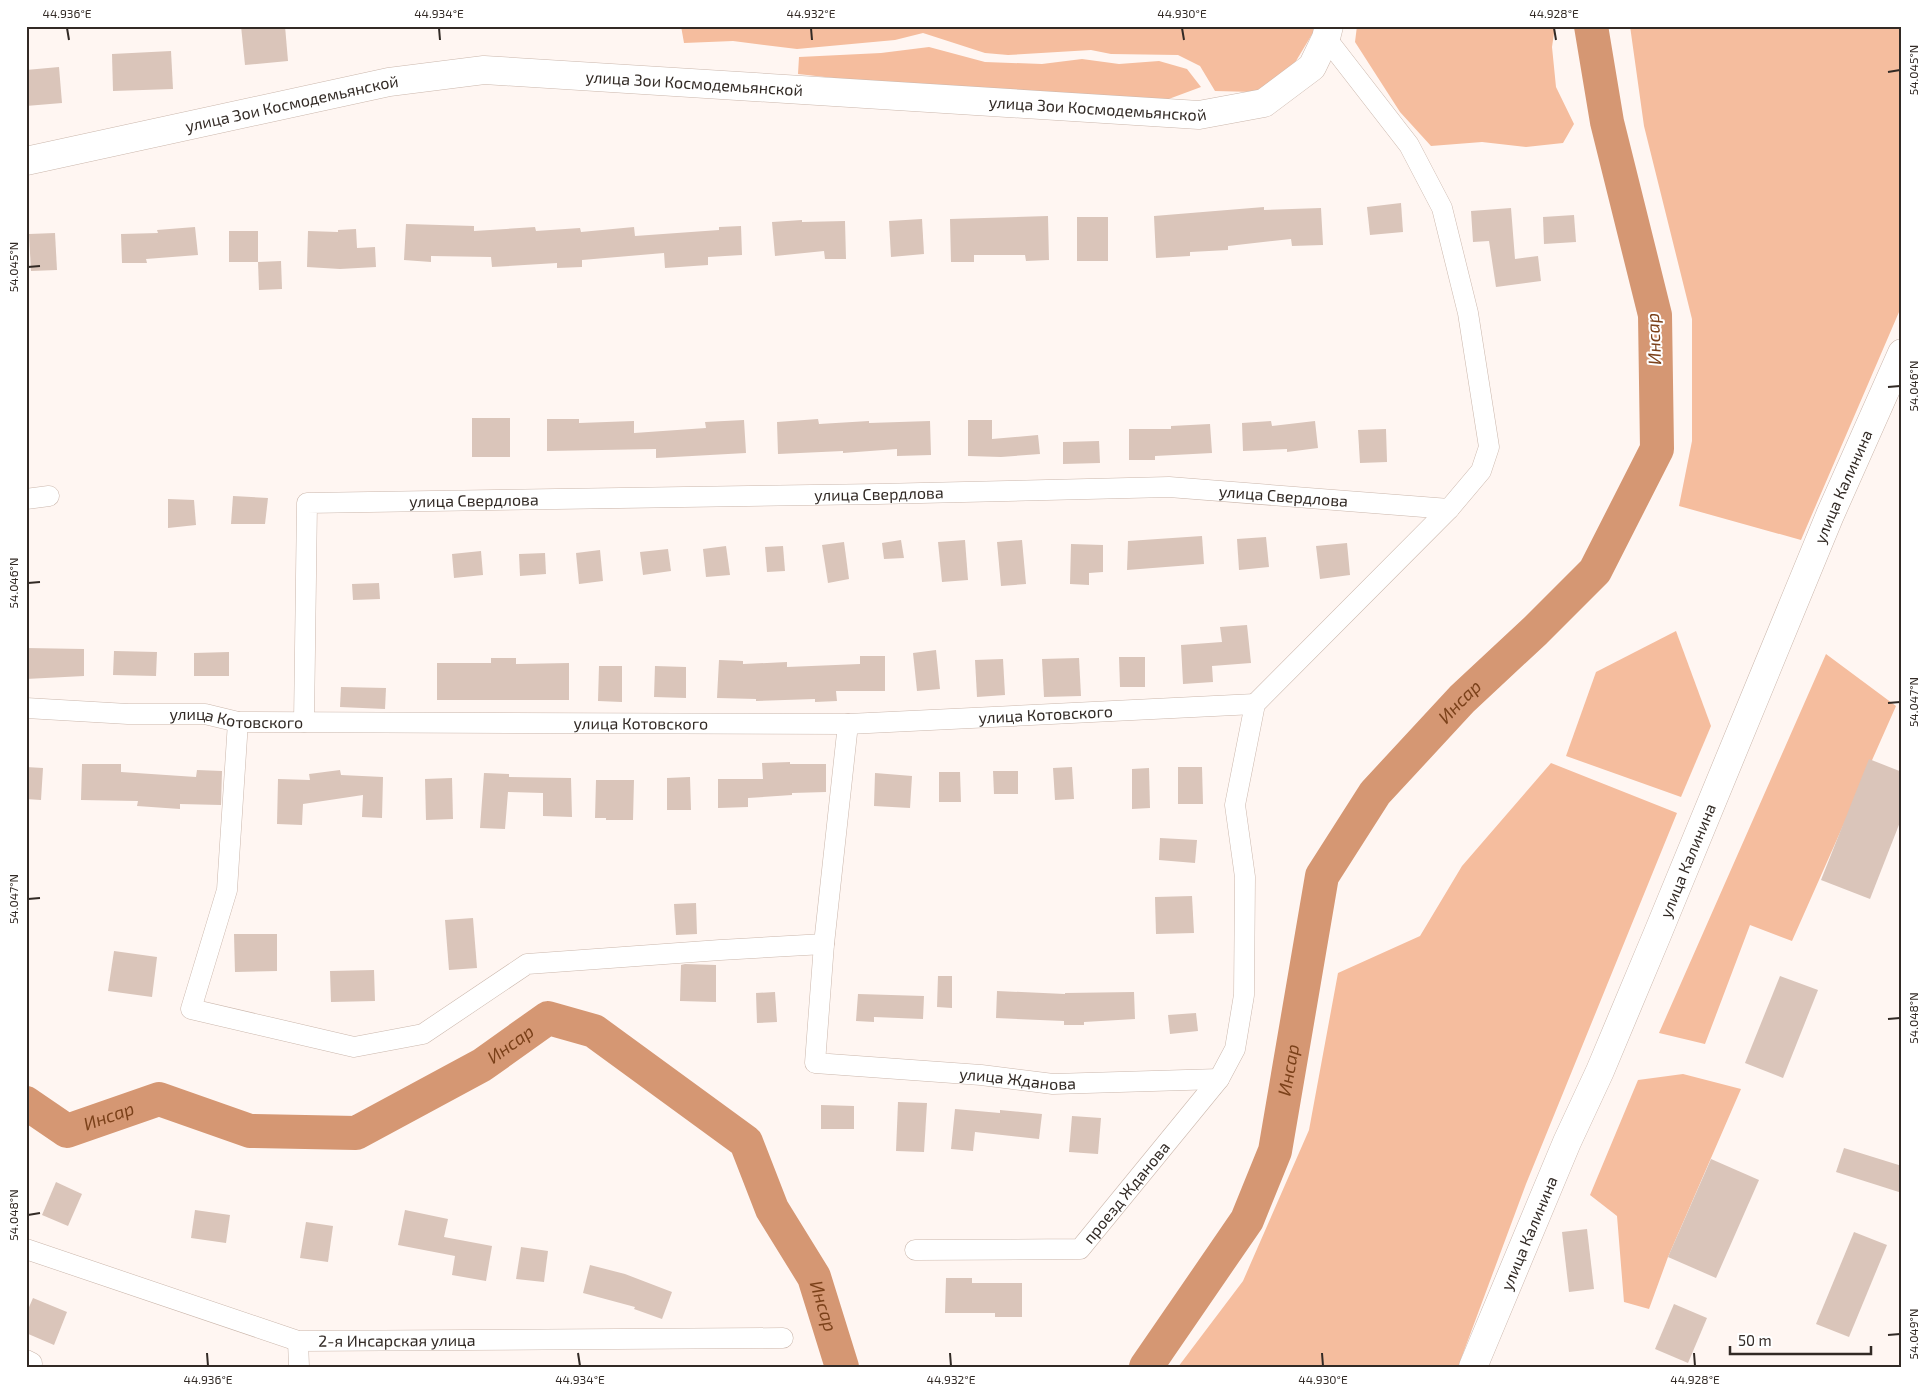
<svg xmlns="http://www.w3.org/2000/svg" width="1928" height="1393" font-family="'Exo 2',sans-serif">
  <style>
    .green { fill: #f5bd9e }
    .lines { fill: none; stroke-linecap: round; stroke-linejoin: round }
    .river { stroke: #d59773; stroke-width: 34 }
    .building { fill: #dac5ba }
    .street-casing { stroke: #cbb7ac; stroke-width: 21 }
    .secondary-casing { stroke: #cbb7ac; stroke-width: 29 }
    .street { stroke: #fff; stroke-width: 20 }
    .secondary { stroke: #fff; stroke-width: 28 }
    .ticks { fill: none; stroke: #322a25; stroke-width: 2 }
    .labels { text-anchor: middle; stroke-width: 4; stroke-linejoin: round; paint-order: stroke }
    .street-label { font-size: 16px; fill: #322a25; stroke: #fff }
    .water-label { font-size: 18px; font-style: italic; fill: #7b411a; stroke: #fff }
    .neatline { fill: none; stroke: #322a25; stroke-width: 2 }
    .ticks-label { font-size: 12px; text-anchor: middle; fill: #322a25 }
  </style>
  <rect width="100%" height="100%" fill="#fff6f2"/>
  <g class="green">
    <path d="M681,26H1317L1290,71L1254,92L1215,91L1200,66L1178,55L1111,54L1091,50L1008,55L985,53L923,33L895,40L797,49L733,41L684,43Z"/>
    <path d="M1357,26H1555L1552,47L1556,87L1574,124L1563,143L1526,147L1482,142L1431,146L1400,112L1355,42Z"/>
    <path d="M1630,26H1902V305L1801,540L1679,506L1692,441V319L1644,126Z"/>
    <path d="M929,47L985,62L1042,64L1082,59L1119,64L1159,61L1187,69L1201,87L1166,100L933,89L798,74L799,57L881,53Z"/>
    <path d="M1676,631L1711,726L1681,797L1566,756L1596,672Z"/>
    <path d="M1826,654L1896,706L1792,941L1750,925L1705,1044L1659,1033Z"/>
    <path d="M1551,763L1677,813L1526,1184L1458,1367H1178L1243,1281L1309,1130L1338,973L1420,936L1462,866Z"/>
    <path d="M1683,1074L1741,1089L1668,1257L1649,1309L1624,1302L1617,1216L1590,1195L1638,1080Z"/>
  </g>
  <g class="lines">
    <g class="river">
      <path id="s1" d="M26,1103L67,1131L159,1099L250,1131L356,1133L482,1065L548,1018L594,1031L746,1142L772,1209L814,1277L842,1367"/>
      <path id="s2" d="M1146,1367L1247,1220L1275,1151L1322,876L1375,793L1462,699L1535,631L1595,571L1657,449L1655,315L1607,122L1591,26"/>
    </g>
  </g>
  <g class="building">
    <path d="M241,26H285L288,61L245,65Z"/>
    <path d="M171,51L173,89L113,91L112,54Z"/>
    <path d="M59,67L62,103L26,106V70Z"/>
    <path d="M1401,203L1403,232L1370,235L1367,207Z"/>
    <path d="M1264,207V210L1321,208L1323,245L1292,246L1291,239L1228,246V250L1190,252V256L1156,258L1154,216Z"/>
    <path d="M1511,208L1515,259L1538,256L1541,281L1496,287L1489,241L1473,242L1471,211Z"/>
    <path d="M1574,215L1576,242L1544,244L1543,217Z"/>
    <path d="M1048,216L1049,260L1026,261L1025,255H974V262H951L950,219Z"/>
    <rect x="1077" y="217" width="31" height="44"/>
    <path d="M922,219L924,254L891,257L889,221Z"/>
    <path d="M802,220V222L845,221L846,259H825L824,251L775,256L772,222Z"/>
    <path d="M406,224L474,226V231L535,227L536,231L580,228L581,232L634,227L635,236L719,230V227L741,226L742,255L708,257V265L665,268L664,253L582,260V267L557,268V263L492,267L491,257L431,256V262L404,260Z"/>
    <path d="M195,227L198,255L146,259L147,263H122L121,234L158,233L157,230Z"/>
    <path d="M356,229L357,248L375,247L376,267L340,269L307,267L308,231L338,232V230Z"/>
    <rect x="229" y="231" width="29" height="31"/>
    <path d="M55,233L57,270L31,271L29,234Z"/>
    <path d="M281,261L282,289L259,290L258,262Z"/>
    <rect x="472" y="418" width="38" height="39"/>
    <path d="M547,419H579V423L634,421V433L706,428L705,422L744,420L746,453L656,458V449L547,451Z"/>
    <path d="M818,419L819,424L869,421V423L930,421L931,455L897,456V449L843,453V451L778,454L777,422Z"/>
    <path d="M968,420H992V439L1038,435L1040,454L1001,457L968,456Z"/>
    <path d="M1271,421L1272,426L1315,421L1318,448L1287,452V449L1243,451L1242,423Z"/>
    <path d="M1210,424L1212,453L1155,456V460H1129V429H1171V426Z"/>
    <path d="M1386,429L1387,462L1360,463L1358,430Z"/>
    <path d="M1099,441L1100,463L1063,464V442Z"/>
    <path d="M233,496L268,498L265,524H231Z"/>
    <path d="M168,499L194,500L196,525L168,528Z"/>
    <path d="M1202,536L1204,564L1127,570L1128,541Z"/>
    <path d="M1266,537L1269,567L1239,570L1237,539Z"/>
    <path d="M901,540L904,558L884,559L882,543Z"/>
    <path d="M965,540L968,580L942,582L938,542Z"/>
    <path d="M1022,540L1026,584L1001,586L997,542Z"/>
    <path d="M844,542L849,579L828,583L822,545Z"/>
    <path d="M1347,543L1350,575L1320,579L1316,546Z"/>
    <path d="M1071,544L1103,545V572L1089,573V585L1070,584Z"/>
    <path d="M726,546L730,575L706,577L703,549Z"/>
    <path d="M783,546L785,571L767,572L765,547Z"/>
    <path d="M668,549L671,571L643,575L640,552Z"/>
    <path d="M600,550L603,581L579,584L576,553Z"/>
    <path d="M481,551L483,575L454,578L452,554Z"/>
    <path d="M545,553L546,574L520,576L519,554Z"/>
    <path d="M379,583L380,599L353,600L352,584Z"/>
    <path d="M1247,625L1251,663L1212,666L1213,682L1183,684L1181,645L1222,642L1220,627Z"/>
    <path d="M26,648L84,649V676L26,679Z"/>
    <path d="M936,650L940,689L917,691L913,653Z"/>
    <path d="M114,651L157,652L156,676L113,675Z"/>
    <path d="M229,652V676H194V653Z"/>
    <path d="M860,656H885V691H836L837,701L815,702V699L756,701V699L717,698L719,660L743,661V664L787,662V667L860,664Z"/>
    <path d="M1119,657H1145V687H1120Z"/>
    <path d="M491,658H516V664L569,663V700H437V663H491Z"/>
    <path d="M1079,658L1081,696L1044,697L1042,659Z"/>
    <path d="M1003,659L1005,695L977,697L975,660Z"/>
    <path d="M599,666H622V702L598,701Z"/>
    <path d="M655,666L686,667V698L654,697Z"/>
    <path d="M341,687L386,688L385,709L340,707Z"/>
    <path d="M1869,759L1902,772V817L1870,899L1821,880Z"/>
    <path d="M790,762V764H826V792L792,793V795L748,798V807L718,808V779H763L762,763Z"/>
    <path d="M82,764H121V772L196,777L197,770L222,771L221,805L180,804V809L137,806L138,801L81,800Z"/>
    <path d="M26,767L43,768L41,800L26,799Z"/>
    <path d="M1072,767L1074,799L1055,800L1053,768Z"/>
    <path d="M1178,767H1202L1203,804H1178Z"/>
    <path d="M1149,768L1150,808L1132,809V769Z"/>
    <path d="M340,770L341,775L383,777L382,818L362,817L363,795L303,804L302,825L277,824L278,779L310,780L309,774Z"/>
    <path d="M993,771H1018V794H994Z"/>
    <path d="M939,772H960L961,802H939Z"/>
    <path d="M484,773L509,774V777L571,778L572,817L543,816V793L508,792L505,829L480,828Z"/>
    <path d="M875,773L912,776L910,808L874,806Z"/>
    <path d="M690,777L691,810H667V778Z"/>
    <path d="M452,778L453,819L426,820L425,779Z"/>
    <path d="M596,780H634L633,820H606V818H595Z"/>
    <path d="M1160,838L1197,840L1195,863L1159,860Z"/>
    <path d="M1192,896L1194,933L1156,934L1155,897Z"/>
    <path d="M696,903L697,934L676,935L674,904Z"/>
    <path d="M473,918L477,968L449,970L445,920Z"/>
    <path d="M234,934H277V971L235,972Z"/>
    <path d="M114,951L157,957L152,997L108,991Z"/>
    <path d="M685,964L716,965V1002L680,1001L681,965Z"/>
    <path d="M374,970L375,1001L331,1002L330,971Z"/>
    <path d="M938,976H952V1008L937,1007Z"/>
    <path d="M1780,976L1818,990L1783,1078L1745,1063Z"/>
    <path d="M997,991L1065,994V993L1134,992L1135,1019L1084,1022V1025H1064V1021L996,1018Z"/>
    <path d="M775,992L777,1022L757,1023L756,993Z"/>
    <path d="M858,994L924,996L923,1019L874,1017V1022L856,1021Z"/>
    <path d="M1196,1013L1198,1031L1170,1034L1168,1015Z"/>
    <path d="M898,1102L927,1103L924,1152L896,1151Z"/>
    <path d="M821,1105L854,1106V1129H821Z"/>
    <path d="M955,1109L1000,1113V1110L1042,1114L1039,1139L975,1132L973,1151L951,1149Z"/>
    <path d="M1072,1116L1101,1118L1098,1154L1069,1152Z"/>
    <path d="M1844,1148L1902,1166V1193L1836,1172Z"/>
    <path d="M1711,1159L1759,1180L1716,1278L1668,1257Z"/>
    <path d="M56,1182L82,1194L68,1226L42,1215Z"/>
    <path d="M195,1210L230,1215L226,1243L191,1238Z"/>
    <path d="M405,1210L448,1219L444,1237L492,1246L486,1281L452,1275L455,1256L398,1245Z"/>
    <path d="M306,1222L333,1226L328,1262L300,1258Z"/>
    <path d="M1587,1229L1594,1289L1569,1292L1562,1232Z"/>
    <path d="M1854,1232L1887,1245L1849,1337L1816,1324Z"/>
    <path d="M521,1247L548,1251L544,1282L516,1279Z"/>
    <path d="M590,1265L625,1274L672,1292L662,1319L634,1309L635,1307L583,1293Z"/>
    <path d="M946,1278H972V1283H1022V1317H995V1313H945Z"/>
    <path d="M33,1298L67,1312L54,1345L26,1333V1314Z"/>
    <path d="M1674,1304L1707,1318L1688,1363L1655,1349Z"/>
  </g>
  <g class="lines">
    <g class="street-casing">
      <g id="street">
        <path d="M26,499L49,496"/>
        <path id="s3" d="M26,708L128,714H205L238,722L848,724L1255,704"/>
        <path d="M238,722L227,890L191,1009L354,1047L423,1034L527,964L720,950L824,944"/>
        <path id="s4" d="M304,722L307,503L878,494L1169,487L1449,509"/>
        <path id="s5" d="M848,724L824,944L815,1063L981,1075L1053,1084L1219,1079"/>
        <path id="s6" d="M26,1249L298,1341L783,1338"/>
        <path id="s7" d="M915,1250L1080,1249L1219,1079L1235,1049L1244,995L1245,877L1235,805L1255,704L1449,509L1481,471L1489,447L1468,313L1442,208L1409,145L1326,38"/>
        <path d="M298,1341L299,1367"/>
        <path d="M26,1360L32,1363"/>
      </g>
    </g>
    <g class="secondary-casing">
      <g id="secondary">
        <path id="s8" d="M26,161L389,82L484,70L1199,115L1264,103L1312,67L1326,38L1329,26"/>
        <path id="s9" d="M1473,1367L1567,1142L1600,1071L1657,935L1830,515L1902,353"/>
      </g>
    </g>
    <use href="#street" class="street"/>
    <use href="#secondary" class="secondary"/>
  </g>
  <path class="ticks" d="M67,28L69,40M439,28L440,40M811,28L812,40M1182,28L1184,40M1554,28L1556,40M1888,72L1900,70M28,267L40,266M1888,387L1900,386M28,583L40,582M1888,703L1900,702M28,899L40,898M1888,1019L1900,1018M28,1215L40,1213M1888,1335L1900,1334M207,1353L208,1366M578,1353L580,1366M950,1353L951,1366M1322,1353L1323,1366M1694,1353L1695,1366"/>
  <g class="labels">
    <g class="street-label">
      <text dy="6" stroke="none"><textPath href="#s8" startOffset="678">улица Зои Космодемьянской</textPath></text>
      <text dy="6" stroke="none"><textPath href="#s8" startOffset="272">улица Зои Космодемьянской</textPath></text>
      <text dy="6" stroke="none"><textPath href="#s8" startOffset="1082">улица Зои Космодемьянской</textPath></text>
      <text dy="6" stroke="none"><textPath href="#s9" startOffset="955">улица Калинина</textPath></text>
      <text dy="6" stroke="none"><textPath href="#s4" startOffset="791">улица Свердлова</textPath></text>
      <text dy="6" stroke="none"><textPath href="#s4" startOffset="1196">улица Свердлова</textPath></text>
      <text dy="6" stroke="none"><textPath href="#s4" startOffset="386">улица Свердлова</textPath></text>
      <text dy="6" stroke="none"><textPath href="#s3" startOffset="1021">улица Котовского</textPath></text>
      <text dy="6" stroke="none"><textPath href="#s3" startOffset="211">улица Котовского</textPath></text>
      <text dy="6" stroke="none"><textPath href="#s3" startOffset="616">улица Котовского</textPath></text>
      <text dy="6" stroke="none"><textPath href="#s9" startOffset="550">улица Калинина</textPath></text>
      <text dy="6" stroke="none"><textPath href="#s5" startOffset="544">улица Жданова</textPath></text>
      <text dy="6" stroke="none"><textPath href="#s7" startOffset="238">проезд Жданова</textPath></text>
      <text dy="6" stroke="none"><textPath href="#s9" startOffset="145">улица Калинина</textPath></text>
      <text dy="6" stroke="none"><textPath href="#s6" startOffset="386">2-я Инсарская улица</textPath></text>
    </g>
    <g class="water-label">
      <text transform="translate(1654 339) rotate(-93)" y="6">Инсар</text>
      <text dy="6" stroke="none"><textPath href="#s2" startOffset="755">Инсар</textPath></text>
      <text dy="6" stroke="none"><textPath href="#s1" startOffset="528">Инсар</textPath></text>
      <text dy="6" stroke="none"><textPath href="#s2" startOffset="335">Инсар</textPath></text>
      <text dy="6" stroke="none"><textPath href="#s1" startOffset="94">Инсар</textPath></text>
      <text dy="6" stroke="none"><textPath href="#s1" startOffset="992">Инсар</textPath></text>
    </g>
  </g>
  <rect width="1928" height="1393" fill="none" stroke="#ffffff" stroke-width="55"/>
  <path d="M1730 1346v8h141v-8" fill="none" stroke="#322a25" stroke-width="2.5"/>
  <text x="1738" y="1346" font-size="15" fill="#322a25" stroke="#ffffff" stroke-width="4" paint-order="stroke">50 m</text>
  <rect x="28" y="28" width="1872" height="1338" class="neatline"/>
  <g class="ticks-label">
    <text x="67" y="18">44.936°E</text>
    <text x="439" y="18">44.934°E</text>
    <text x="811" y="18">44.932°E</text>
    <text x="1182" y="18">44.930°E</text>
    <text x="1554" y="18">44.928°E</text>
    <text transform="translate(1914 70) rotate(-90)" y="4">54.045°N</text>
    <text transform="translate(14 267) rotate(-90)" y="4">54.045°N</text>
    <text transform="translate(1914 386) rotate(-90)" y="4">54.046°N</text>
    <text transform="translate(14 583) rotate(-90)" y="4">54.046°N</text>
    <text transform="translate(1914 702) rotate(-90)" y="4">54.047°N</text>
    <text transform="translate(14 899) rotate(-90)" y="4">54.047°N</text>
    <text transform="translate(1914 1018) rotate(-90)" y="4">54.048°N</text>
    <text transform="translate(14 1215) rotate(-90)" y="4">54.048°N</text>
    <text transform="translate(1914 1334) rotate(-90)" y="4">54.049°N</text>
    <text x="208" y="1384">44.936°E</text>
    <text x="580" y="1384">44.934°E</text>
    <text x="951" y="1384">44.932°E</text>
    <text x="1323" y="1384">44.930°E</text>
    <text x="1695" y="1384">44.928°E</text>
  </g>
</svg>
